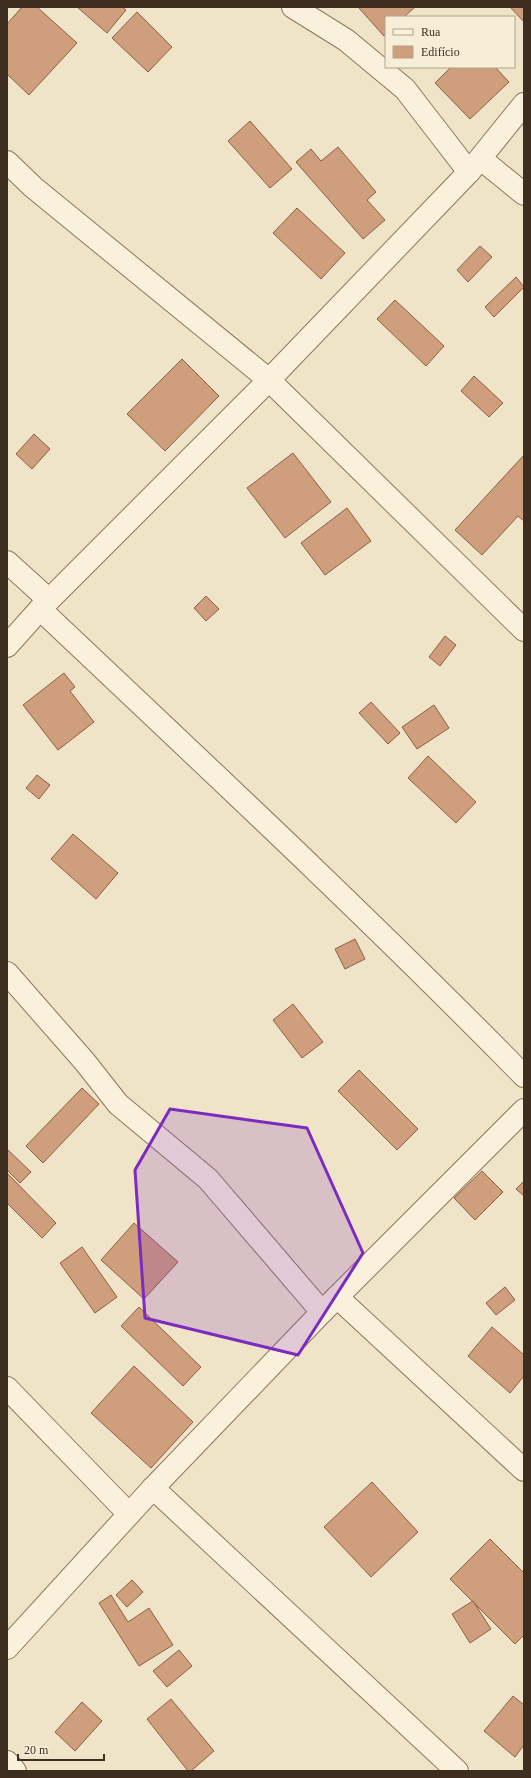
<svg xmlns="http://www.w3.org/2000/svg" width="531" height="1778" font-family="Georgia,serif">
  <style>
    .building { fill: #cf9f7d; stroke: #8d5f41 }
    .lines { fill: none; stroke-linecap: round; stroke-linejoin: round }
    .street-casing { stroke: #8d765c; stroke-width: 24 }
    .street { stroke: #faf1dc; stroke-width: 22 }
    .marked { fill: #7b2cbf; fill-opacity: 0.2; stroke: #7b2cbf; stroke-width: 3; stroke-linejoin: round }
  </style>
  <rect width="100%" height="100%" fill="#f0e4c8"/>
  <g class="building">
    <path d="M22,7H37L77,43L29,95L7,74V24Z"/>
    <path d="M77,7H122L126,10L107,33Z"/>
    <path d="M358,7H415L404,17H386V33L384,36Z"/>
    <path d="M510,7H524V22Z"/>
    <path d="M137,12L172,47L148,72L112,38Z"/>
    <path d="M451,67H495L509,82L470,119L435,83Z"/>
    <path d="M250,121L292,169L270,188L228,141Z"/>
    <path d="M338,147L376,192L367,200L385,220L363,239L296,162L311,149L321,161Z"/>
    <path d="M297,208L345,253L321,279L273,233Z"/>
    <path d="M480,246L492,257L468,282L457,270Z"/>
    <path d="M516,277L524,287L494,317L485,307Z"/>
    <path d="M395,300L444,346L426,366L377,319Z"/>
    <path d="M182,359L219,396L165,451L127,414Z"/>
    <path d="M474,376L503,403L489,417L461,391Z"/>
    <path d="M34,434L50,449L32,469L16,454Z"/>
    <path d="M293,453L331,502L285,538L247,488Z"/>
    <path d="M524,455V521L518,516L482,555L455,530Z"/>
    <path d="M347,508L371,541L325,575L301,543Z"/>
    <path d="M206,596L219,609L206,621L194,608Z"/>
    <path d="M445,636L456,645L440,666L429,657Z"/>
    <path d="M64,673L75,687L70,691L94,722L58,750L23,705Z"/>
    <path d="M371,702L400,733L388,744L359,713Z"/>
    <path d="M434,705L449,728L417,749L402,727Z"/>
    <path d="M428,756L476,802L456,823L408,778Z"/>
    <path d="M37,775L50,785L39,799L26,788Z"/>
    <path d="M73,834L118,873L96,899L51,859Z"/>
    <path d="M355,939L365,959L345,969L335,949Z"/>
    <path d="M293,1004L323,1042L302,1058L273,1020Z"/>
    <path d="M359,1070L418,1129L397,1150L338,1091Z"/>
    <path d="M82,1088L99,1104L43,1163L26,1146Z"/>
    <path d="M7,1149L31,1172L20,1183L7,1170Z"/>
    <path d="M482,1171L503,1192L475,1220L454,1198Z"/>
    <path d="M7,1173L56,1223L42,1238L7,1203Z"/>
    <path d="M524,1181V1196L516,1189Z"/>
    <path d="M134,1223L178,1262L144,1299L101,1260Z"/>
    <path d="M82,1247L117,1297L95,1313L60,1263Z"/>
    <path d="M505,1287L515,1300L496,1315L486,1303Z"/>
    <path d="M139,1307L201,1367L183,1386L121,1326Z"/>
    <path d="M492,1327L524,1355V1376L510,1393L468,1356Z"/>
    <path d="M134,1366L193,1422L151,1468L91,1413Z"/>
    <path d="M372,1482L418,1532L371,1577L324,1527Z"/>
    <path d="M490,1539L524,1573V1635L515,1644L450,1579Z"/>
    <path d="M132,1580L143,1592L127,1607L116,1595Z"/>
    <path d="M111,1595L128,1622L149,1608L173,1645L139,1666L99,1603Z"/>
    <path d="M473,1601L491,1629L470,1643L452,1614Z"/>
    <path d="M179,1650L192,1666L167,1687L153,1671Z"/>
    <path d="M513,1696L524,1705V1745L515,1757L484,1731Z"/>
    <path d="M171,1699L214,1751L191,1771H188L147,1719Z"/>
    <path d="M82,1702L102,1721L75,1751L55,1732Z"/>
  </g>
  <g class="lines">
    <g class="street-casing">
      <g id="street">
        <path d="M293,7L346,40L405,89L469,172"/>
        <path d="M481,159L524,194"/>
        <path d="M7,162L33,187L269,380L524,630"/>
        <path d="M7,562L49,600"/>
        <path d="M40,609C203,763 367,916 524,1076"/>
        <path d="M7,646L40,609L269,380L469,172L524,104"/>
        <path d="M7,973L85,1062L118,1104L208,1179L322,1312"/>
        <path d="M337,1297L524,1470"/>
        <path d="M7,1388L129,1514"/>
        <path d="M153,1488L457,1771"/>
        <path d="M7,1648L153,1488L322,1312L524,1110"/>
        <path d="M7,1762L15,1771"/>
      </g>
    </g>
    <use href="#street" class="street"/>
  </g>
  <path class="marked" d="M170,1109L307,1128L363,1253L298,1355L145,1318L135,1170Z"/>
  <rect width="531" height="1778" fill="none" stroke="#3d2e20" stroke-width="16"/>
  <rect x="385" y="16" width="130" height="52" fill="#f7eed8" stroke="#ada18e"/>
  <rect x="393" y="29" width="20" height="6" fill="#faf1dc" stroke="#ada18e"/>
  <text x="421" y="36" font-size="12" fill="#3d2e20">Rua</text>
  <rect x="393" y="46" width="20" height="12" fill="#cf9f7d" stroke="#ada18e"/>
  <text x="421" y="56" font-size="12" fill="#3d2e20">Edifício</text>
  <path d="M18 1754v6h86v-6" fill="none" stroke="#3d2e20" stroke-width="2"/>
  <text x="24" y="1754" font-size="12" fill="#3d2e20" stroke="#f7eed8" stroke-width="3" paint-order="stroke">20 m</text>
</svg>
